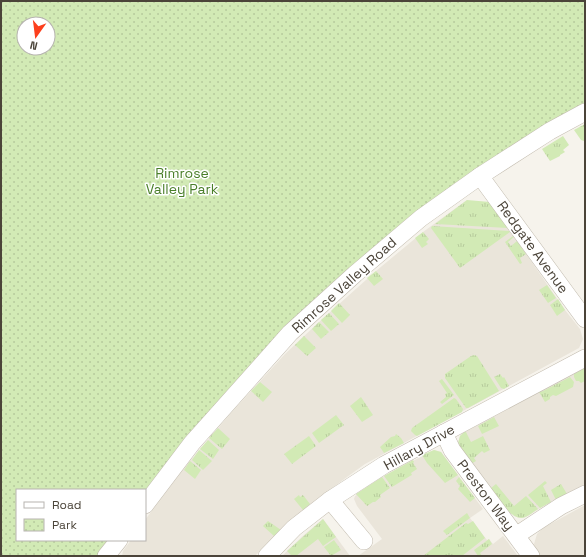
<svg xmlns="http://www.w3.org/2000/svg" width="586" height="557" font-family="'Space Grotesk',sans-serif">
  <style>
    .residential { fill: #eae5da }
    .grass { fill: url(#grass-tufts) }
    .park { fill: url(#park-dots); fill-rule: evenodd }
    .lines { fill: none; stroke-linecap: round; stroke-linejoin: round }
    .minor-casing { stroke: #c2bbae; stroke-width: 18 }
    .minor { stroke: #fff; stroke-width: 17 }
    .labels { text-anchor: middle; stroke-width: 3; stroke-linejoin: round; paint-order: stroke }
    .park-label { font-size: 14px; fill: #4a7f2a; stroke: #fff }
    .street-label { font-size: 14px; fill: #4b4439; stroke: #fff }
  </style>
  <defs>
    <pattern id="grass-tufts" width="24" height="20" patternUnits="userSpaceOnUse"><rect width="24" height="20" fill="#d2eab5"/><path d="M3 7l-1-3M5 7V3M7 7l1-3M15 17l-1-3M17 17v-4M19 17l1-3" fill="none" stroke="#b6ca9c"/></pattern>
    <pattern id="park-dots" width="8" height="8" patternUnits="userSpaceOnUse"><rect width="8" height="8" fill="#d2eab5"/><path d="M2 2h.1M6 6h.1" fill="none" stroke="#b6ca9c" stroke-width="1.8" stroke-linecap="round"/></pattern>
  </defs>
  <rect width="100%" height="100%" fill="#f6f3ec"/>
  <g class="residential">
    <path d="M467,200L508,228L565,310L580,329L583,339L579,348L365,464L347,477L303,510L281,530L255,556H122L123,551L131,540H145V520L183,469L231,413L285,354L319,322L376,271L423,232Z"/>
    <path d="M585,368V484L550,502L526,517L521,518L514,516L471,464L458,443L460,436L463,433Z"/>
    <path d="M434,450L441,452L483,509L470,518L487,540L489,539L493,544L503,536L518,556H358L382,539L357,506L354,499L355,496L384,476Z"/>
    <path d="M585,505V556H540L535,548L534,544L537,534L543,528Z"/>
    <path d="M323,519L350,556H282L304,535Z"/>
  </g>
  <g class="grass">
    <path d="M585,124V140L584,141L581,140L574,130Z"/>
    <path d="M563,136L569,145L563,150L565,152L560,155V156L550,161L542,149Z"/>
    <path d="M467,200L490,202L508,228L435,224Z"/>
    <path d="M432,226L509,231L510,232L460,268L431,228Z"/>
    <path d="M423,232L429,239L426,242L428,244L422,248L415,238Z"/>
    <path d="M513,236L514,237L508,242L511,246L517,241L526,254L520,258L522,263L520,264L505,242Z"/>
    <path d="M376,271L383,279L374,286L367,278Z"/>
    <path d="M547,285L556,298L548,303L539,290Z"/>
    <path d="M558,299L565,310L557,316L550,305Z"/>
    <path d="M339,303L350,315L342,323L331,311Z"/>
    <path d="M329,313L339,324L331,331L321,320Z"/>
    <path d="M319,322L329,332L321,339L312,329Z"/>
    <path d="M304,336L316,348L307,356L295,345Z"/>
    <path d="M474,355L477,356L499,391L468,408H466L445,378V374L471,356Z"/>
    <path d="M585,368V381L581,383L579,381H576L574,377V374Z"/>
    <path d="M500,374L503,378L504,377L509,386L504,389L501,388L494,377Z"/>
    <path d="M570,377L574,382L573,387L556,396L553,395L550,397V399L545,402L539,392L543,391Z"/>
    <path d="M442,379L454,395L442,404L440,402L446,397L445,394L447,393L439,381Z"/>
    <path d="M260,382L272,392L263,402L251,391Z"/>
    <path d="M361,397L373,415L362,422L350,406Z"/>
    <path d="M454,398L456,399L463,409L462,412L417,436L415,435L411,431L412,428Z"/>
    <path d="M336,415L344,425L319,443L312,433Z"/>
    <path d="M494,417L499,426L482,434L478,426Z"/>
    <path d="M218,428L230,439L222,449L209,438Z"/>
    <path d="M464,432H466L471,442L483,436L490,450L484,453L482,451L474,458L476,461L471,464L458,443L460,436Z"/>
    <path d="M396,434L401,438L404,443L384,453L380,447L391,437L395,436Z"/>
    <path d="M309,436L316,446L292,464L284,454Z"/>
    <path d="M208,440L219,450L213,459L200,449Z"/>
    <path d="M199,450L212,461L203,470L192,460Z"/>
    <path d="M434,450L441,452L458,475L445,483L427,463L422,455Z"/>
    <path d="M413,460L414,462L413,463L417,469L411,473L412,475L410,476L392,487L384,476Z"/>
    <path d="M190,461L201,470L195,479L184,470Z"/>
    <path d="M382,477L390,488L380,495L381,497L375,502H373L367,506L356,494Z"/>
    <path d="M459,477L475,498L470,502L458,489L460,486L456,481Z"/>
    <path d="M545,481L547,483L543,486L551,502L540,508L528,495Z"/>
    <path d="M496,484L514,506L526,496L538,509C533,512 528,517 522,518C510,519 497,497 491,488Z"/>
    <path d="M561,484L567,494L556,500L551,490Z"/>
    <path d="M299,495L300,497L303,495L310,504L303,510L294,499Z"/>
    <path d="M467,513L470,518L447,535L443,531Z"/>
    <path d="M323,519L336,537L323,546L318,539L296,556H292L287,551Z"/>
    <path d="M268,521L281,530L274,536L263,526Z"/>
    <path d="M473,521L485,538L462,556H423L466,523L468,524Z"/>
    <path d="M489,539L492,544L480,553L482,556H478L474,550Z"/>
    <path d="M334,540L341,550L331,556L324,547Z"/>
  </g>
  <path class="park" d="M1,1H585V106L386,241L145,495V490H17V540H111L99,556H1ZM24,24H48V48H24Z"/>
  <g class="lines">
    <g class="minor-casing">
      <g id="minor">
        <path d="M480,176L585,319"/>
        <path d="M444,433L452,450L531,556"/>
        <path d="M330,500L364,541"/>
        <path d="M145,505L192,443L290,333L355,274L421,218L480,176L550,131L585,112"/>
        <path d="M517,535L561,506L585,494"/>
        <path d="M106,556L119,540"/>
        <path d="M267,556L294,528L330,500L384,465L585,358"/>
      </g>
    </g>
    <use href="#minor" class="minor"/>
  </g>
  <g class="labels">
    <g class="park-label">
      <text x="182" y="178">Rimrose<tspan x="182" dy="16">Valley Park</tspan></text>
    </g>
    <g class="street-label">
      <text transform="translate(533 247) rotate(54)" y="5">Redgate Avenue</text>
      <text transform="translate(344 285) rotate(-42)" y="5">Rimrose Valley Road</text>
      <text transform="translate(419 447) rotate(-29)" y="5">Hillary Drive</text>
      <text transform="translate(486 495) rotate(53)" y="5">Preston Way</text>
    </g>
  </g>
  <rect width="586" height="557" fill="none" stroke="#4b4439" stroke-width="4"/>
  <rect x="16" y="489" width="130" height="52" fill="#ffffff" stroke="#b7b4b0"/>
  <rect x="24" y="502" width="20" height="6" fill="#ffffff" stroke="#b7b4b0"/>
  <text x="52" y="509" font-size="12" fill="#4b4439">Road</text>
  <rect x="24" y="519" width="20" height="12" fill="url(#park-dots)" stroke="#b7b4b0"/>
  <text x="52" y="529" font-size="12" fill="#4b4439">Park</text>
  <g transform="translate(36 36) rotate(194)"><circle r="19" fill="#ffffff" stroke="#b7b4b0"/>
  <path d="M0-3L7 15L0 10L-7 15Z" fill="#fc3f1d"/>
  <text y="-6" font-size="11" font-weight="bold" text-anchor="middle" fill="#4b4439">N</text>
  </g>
</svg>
